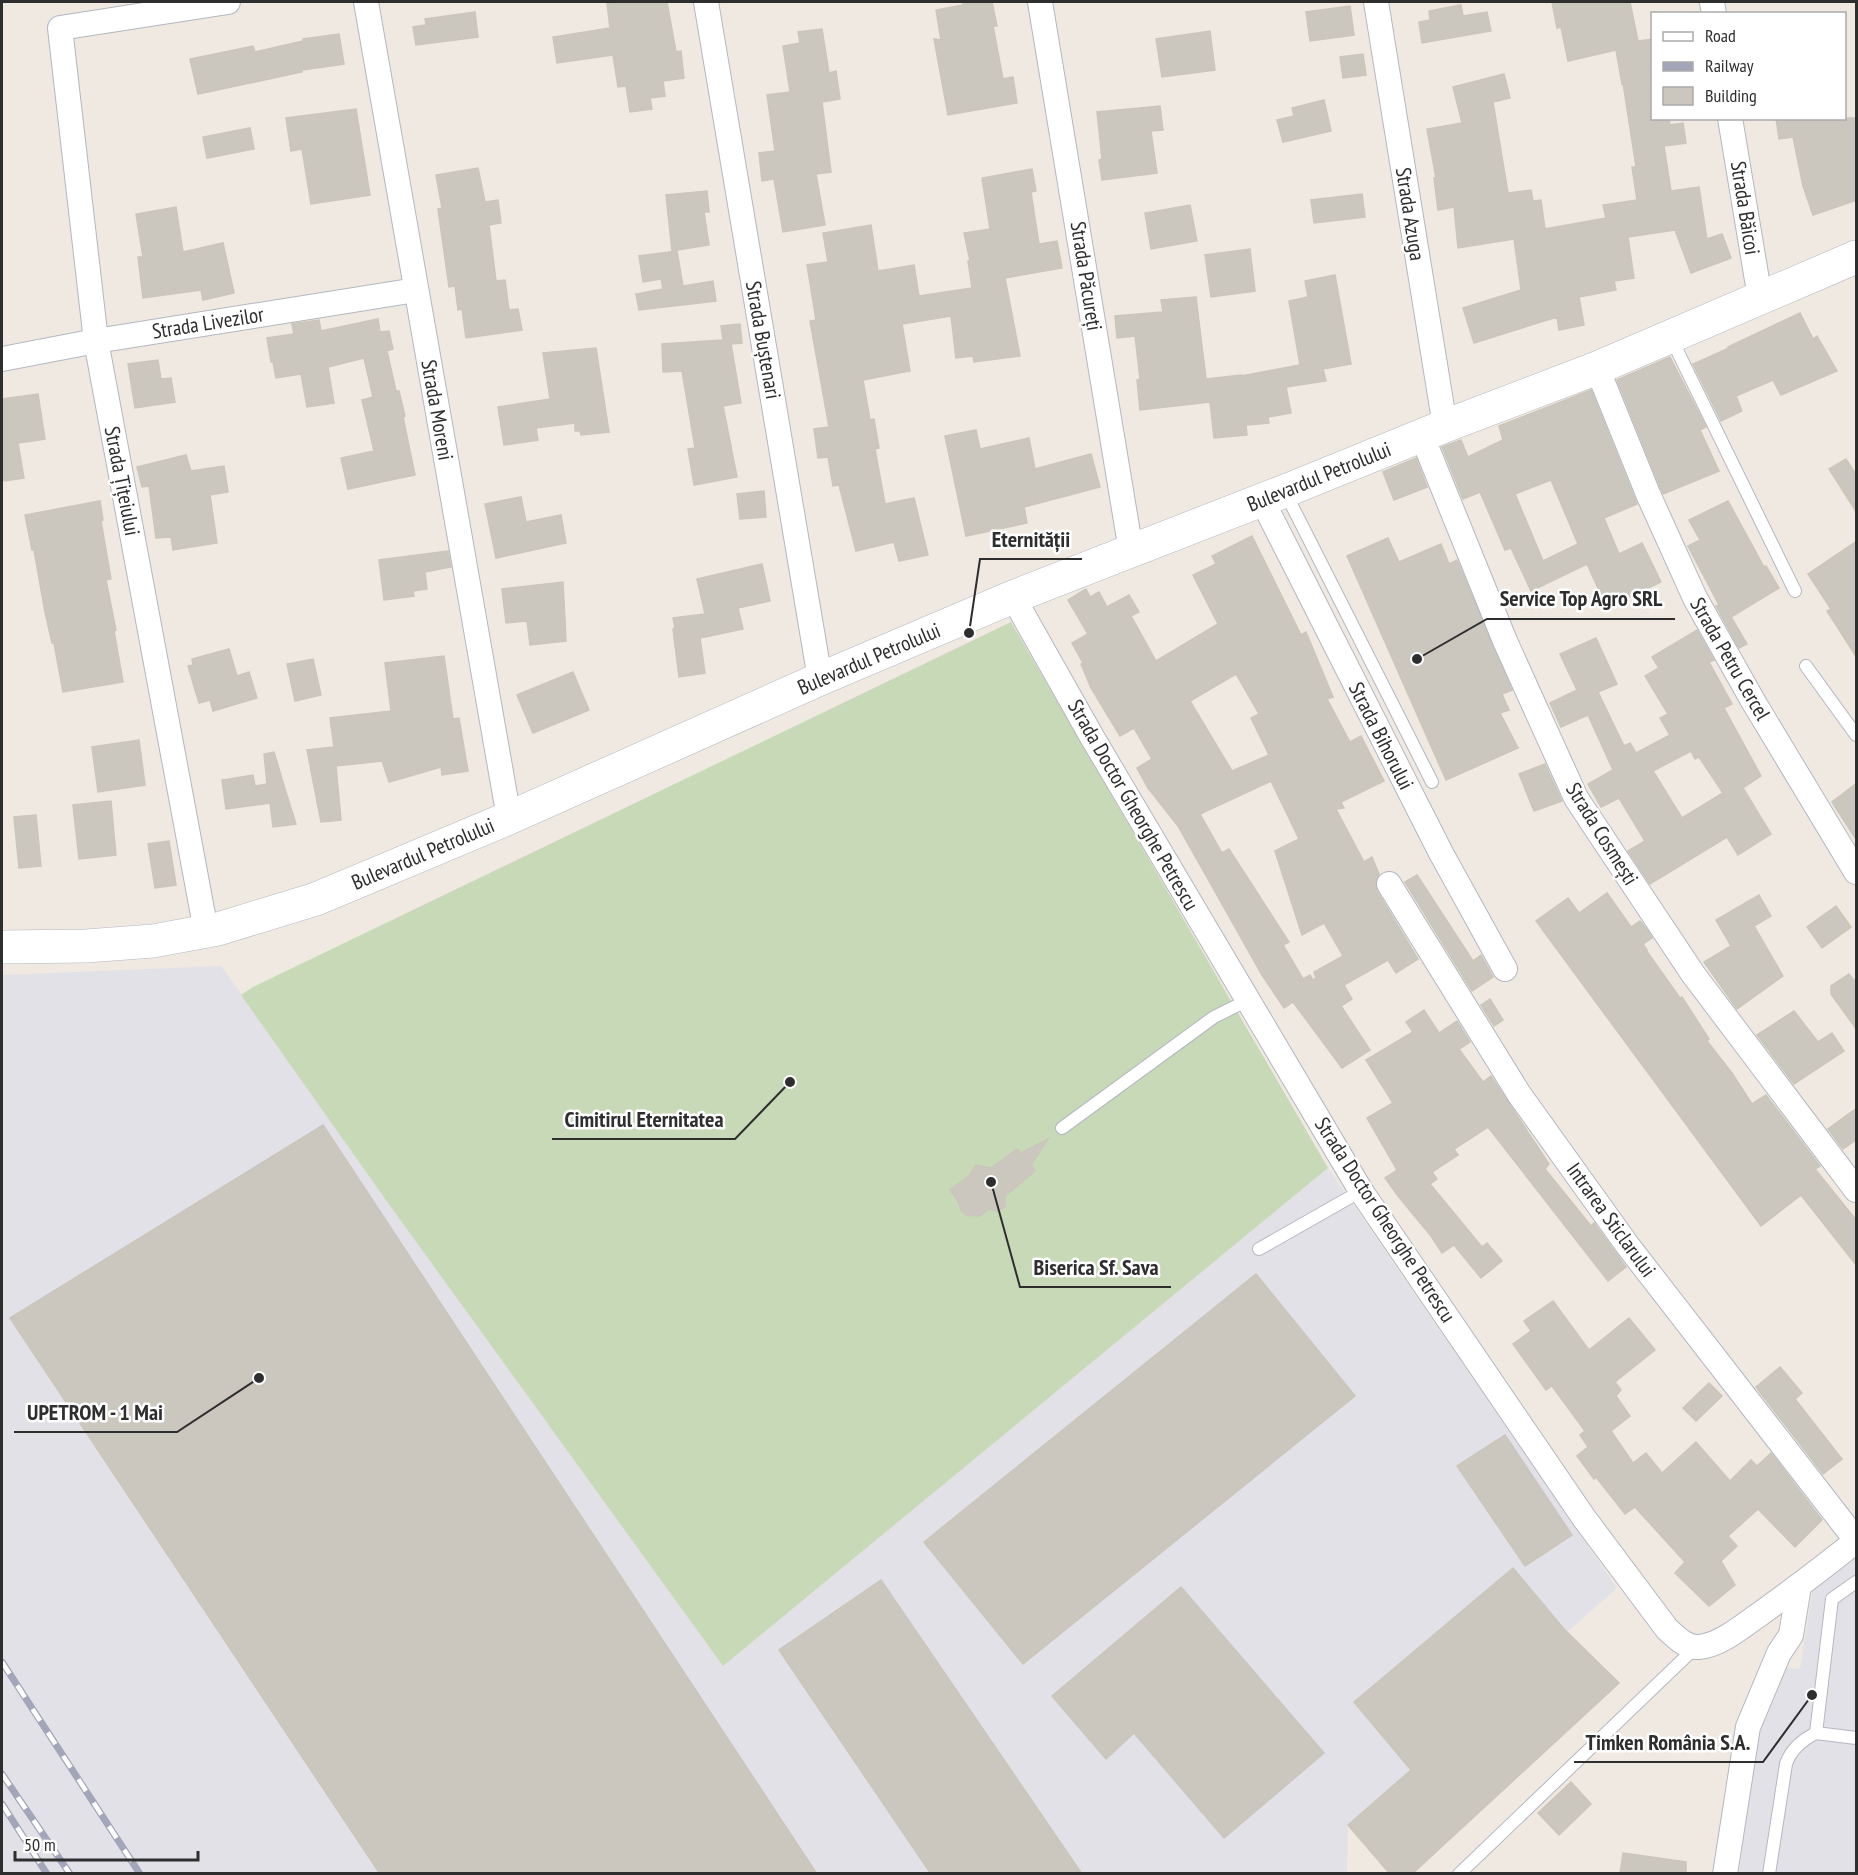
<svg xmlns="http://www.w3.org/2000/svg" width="1858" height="1875" font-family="'PT Sans Narrow',sans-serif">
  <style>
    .industrial { fill: #e3e1e8 }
    .cemetery { fill: #c8d9b8 }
    .building { fill: #cbc7bf; stroke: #cbc5ba; stroke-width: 1.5; fill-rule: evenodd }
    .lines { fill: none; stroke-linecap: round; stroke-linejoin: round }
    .lane-casing { stroke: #b4b7c1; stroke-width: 14 }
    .street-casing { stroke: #b4b7c1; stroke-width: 26 }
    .secondary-casing { stroke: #b4b7c1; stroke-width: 34 }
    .lane { stroke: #fff; stroke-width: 12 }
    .street { stroke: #fff; stroke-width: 24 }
    .secondary { stroke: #fff; stroke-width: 33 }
    .rail-casing { stroke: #a3a6b8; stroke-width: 7 }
    .rail { stroke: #fff; stroke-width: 4.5; stroke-dasharray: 14; stroke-linecap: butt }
    .labels { text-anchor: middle; stroke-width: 5; stroke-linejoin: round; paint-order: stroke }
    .street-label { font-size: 21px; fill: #2e2e2e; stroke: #fff }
    .leader { fill: none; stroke: #2e2e2e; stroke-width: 2 }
    .callout-dot { fill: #2e2e2e; stroke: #fff; stroke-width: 2 }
    .callout-label { font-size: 22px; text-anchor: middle; font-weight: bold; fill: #2e2e2e; stroke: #fff; stroke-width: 5; stroke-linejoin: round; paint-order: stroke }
  </style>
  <rect width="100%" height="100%" fill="#efe9e1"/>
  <g class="industrial">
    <path d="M221,966L723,1666L1328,1168L1617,1588L1348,1825L1347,1873H2V975Z"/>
    <path d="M1856,1555V1873L1739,1874L1759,1720L1778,1667L1800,1669L1813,1588Z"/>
  </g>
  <path class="cemetery" d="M1011,622L1328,1168L723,1666L388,1203L241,995L253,987Z"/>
  <g class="building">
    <path d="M623,2H667L676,52L681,51L684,78L663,81L665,96L650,98L652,109L630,112L626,86L618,87L613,55L557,63L553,37L610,28L607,3Z"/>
    <path d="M963,2H992L997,26H993L1003,79L1013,77L1017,103L948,115L934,39L941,40L936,10L963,5Z"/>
    <path d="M1552,2H1630L1638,41L1653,39V118H1669L1670,125L1683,123L1686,143L1664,146L1671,191L1699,187L1707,239L1722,234L1731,258L1691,273L1675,230L1628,237L1634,278L1614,281L1616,290L1579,297L1584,325L1559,330L1557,317L1474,343L1463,308L1521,290L1514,239L1458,248L1454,207L1438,210L1434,178H1436L1427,129L1462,123L1453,87L1504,74L1510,98L1493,102L1508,193L1531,190L1533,201L1541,200L1545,229L1606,218L1603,205L1637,200L1632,167H1636L1623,83L1622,84L1616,50L1568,61L1561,27L1557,28Z"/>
    <path d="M1461,5L1463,16L1487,12L1491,31L1422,43L1419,22L1430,20L1429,11Z"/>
    <path d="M1350,6L1354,35L1310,41L1306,12Z"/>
    <path d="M475,12L478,37L416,45L413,27L426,25L425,19Z"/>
    <path d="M822,29L829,73L836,71L840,99L822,102L831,172L816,174L825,225L783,232L774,179L762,181L759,153L775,151L767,95L790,92L783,46L800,43L798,32Z"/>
    <path d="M1210,31L1215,70L1162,77L1156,39Z"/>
    <path d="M339,34L344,64L302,70V72L198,94L190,59L253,46L255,52L303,41V39Z"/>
    <path d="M1363,54L1366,75L1343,78L1340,57Z"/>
    <path d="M1324,100L1331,131L1283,142L1277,120L1294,116L1292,108Z"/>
    <path d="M1160,106L1163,130L1151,131L1157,173L1102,180L1099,160L1102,159L1097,112Z"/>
    <path d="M356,109L370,195L311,204L302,149L291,151L286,118Z"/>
    <path d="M1776,118H1857V200L1813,215L1803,186L1793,137L1779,139Z"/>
    <path d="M250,128L254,149L207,158L203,137Z"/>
    <path d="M478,168L485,202L498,200L501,223L489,225L496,281L505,280L509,310L518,309L522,330L466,338L462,309L458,310L455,286L449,287L438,209L442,208L436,175Z"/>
    <path d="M1032,169L1036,191L1031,192L1039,244L1057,241L1062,268L1005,278L1020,356L974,362L973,356L956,358L951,316L902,324L910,371L863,380L870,420L874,419L879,448L875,449L885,504L914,498L928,555L899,561L894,542L856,551L839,485L833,486L828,457L818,458L814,429L829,427L810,321L816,320L807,265L828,262L823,233L871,225L878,271L914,265L919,296L972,288L968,261H970L964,233L990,229L982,178Z"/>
    <path d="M707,191L709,212H704L709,245L672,251L666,195Z"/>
    <path d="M1362,194L1365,217L1314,223L1311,200Z"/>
    <path d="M1190,205L1197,241L1151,249L1145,213Z"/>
    <path d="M176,207L183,252L223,243L234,293L203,300L201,290L143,298L138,257H143L136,214Z"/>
    <path d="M1250,249L1255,291L1211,297L1205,255Z"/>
    <path d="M677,251L683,286L713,281L716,301L639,310L636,294L663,289L661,279L643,282L639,256Z"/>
    <path d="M1335,275L1351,364L1323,369L1326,381L1286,387L1291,413L1268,417L1269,423L1246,425L1247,435L1214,438L1210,402L1140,410L1137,380L1140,379L1135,336L1117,338L1115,316L1163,312L1161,300L1196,297L1206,379L1241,375V376L1300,365L1289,301L1308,297L1305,281Z"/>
    <path d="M1800,313L1813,339L1817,336L1837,371L1781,395L1773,380L1736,396L1742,411L1721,421L1693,364L1729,348L1728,347Z"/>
    <path d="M378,319L380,332L389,331L393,349L387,351L396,391H399L405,416L403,417L415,475L348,489L341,458L374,451L362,400L373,397L364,358L328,367L334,403L307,407L301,374L276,378L273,362H271L267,338L294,334L292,324L319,320L321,331Z"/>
    <path d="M740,324L742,343L731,344L741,403L723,406L737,477L694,485L688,449L695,448L682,371L663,372L662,344L723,340L721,326Z"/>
    <path d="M596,348L609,432L581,435L580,431H575V423L536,428L538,440L504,445L498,407L550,399L543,353Z"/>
    <path d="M1670,357L1706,427L1700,430L1719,471L1663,494L1617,380Z"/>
    <path d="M158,360L161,379L171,378L175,402L135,408L128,364Z"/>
    <path d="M1591,390L1637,504L1604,518L1619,554L1642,543L1661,582L1607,608L1587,564L1531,591L1511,548L1505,550L1480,492L1463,499L1442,447L1461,440L1468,457L1503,440L1499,426ZM1551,480L1578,544L1543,561L1515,494Z"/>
    <path d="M38,394L45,439L18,443L24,478L4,481L2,464V399Z"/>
    <path d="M976,430L980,449L1029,438L1035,469L1091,454L1100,487L1024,507L1027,523L966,536L945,436Z"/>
    <path d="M186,455L191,471L224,466L228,492L210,495L217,543L173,550L171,537L156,538L149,486L142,487L137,467Z"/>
    <path d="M1416,458L1427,487L1394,500L1383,472Z"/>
    <path d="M1846,459L1857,476V513L1829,469Z"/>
    <path d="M764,491L766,517L740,519L737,494Z"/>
    <path d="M521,497L526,522L561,515L566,543L496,558L485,504Z"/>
    <path d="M100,501L103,520L101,521L111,579L106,580L116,630L114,631L123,682L63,692L54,643H52L45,612L34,550H32L25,515Z"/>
    <path d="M1728,501L1764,567L1766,566L1779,588L1731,617L1747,644L1739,648L1716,606L1719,605L1688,546L1700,540L1689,520Z"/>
    <path d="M1252,536L1301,635L1306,632L1333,697L1327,699L1350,742L1361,736L1384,781L1341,802L1344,808L1336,809L1364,862L1372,857L1379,874L1375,884L1377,891L1418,959L1396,973L1388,960L1344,985L1352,999L1341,1006L1370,1050L1342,1068L1293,1002L1284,1008L1262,975L1178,826L1148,788L1137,768L1152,759L1134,728L1120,736L1091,688L1081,664L1083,663L1072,643L1088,634L1068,600L1086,589L1090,597L1099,592L1107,607L1129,595L1139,612L1131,616L1156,661L1218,624L1193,575L1216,564L1212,556ZM1236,674L1259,714L1251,718L1269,755L1232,771L1190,701ZM1271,781L1299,839L1275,851L1302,935L1324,923L1343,956L1314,972L1316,978L1313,980L1310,975L1303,979L1283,945L1289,942L1229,849L1222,853L1200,814Z"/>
    <path d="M1388,538L1399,562L1441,544L1449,564L1457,560L1512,690L1502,694L1509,710L1500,713L1518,748L1446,780L1347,556Z"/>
    <path d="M1857,541V658L1827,611L1831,609L1808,574Z"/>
    <path d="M448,551L451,567L425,572L427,589L413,591L414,596L384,600L379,560Z"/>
    <path d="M762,564L770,601L738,608L743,629L700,638L705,673L679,677L673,629L675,628L673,618L705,614L697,579Z"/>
    <path d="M563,582L566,641L530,645L527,621L506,623L502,589Z"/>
    <path d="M1697,630L1714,660L1709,662L1732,704L1724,708L1761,776L1743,788L1771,834L1738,855L1727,837L1650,884L1628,851L1645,841L1619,798L1601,807L1588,784L1613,770L1588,715L1561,727L1550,703L1577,690L1560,654L1596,638L1617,684L1598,692L1624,746L1630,743L1636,753L1670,735L1660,718L1668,714L1645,676L1659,668L1652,657ZM1691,751L1695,759L1699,757L1723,793L1682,818L1653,771Z"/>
    <path d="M229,649L237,676L249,672L257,698L213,711L210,700L199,703L188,666L193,665L192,659Z"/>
    <path d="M444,656L453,719L459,718L468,771L442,775L441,767L389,782L382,761L336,766L341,820L321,822L307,750L334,747L330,718L391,711L385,663Z"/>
    <path d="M313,659L321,695L295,701L287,664Z"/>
    <path d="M573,672L589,710L533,733L517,695Z"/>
    <path d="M139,740L145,785L98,792L92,747Z"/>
    <path d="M274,752L285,789L296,824L273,827L270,803L226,809L222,780L253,775L255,786L267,784L264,754Z"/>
    <path d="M1545,764L1562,801L1534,811L1519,774Z"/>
    <path d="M1857,783V841L1832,802Z"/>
    <path d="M111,801L116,855L79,859L73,805Z"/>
    <path d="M36,815L41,866L19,868L14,817Z"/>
    <path d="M169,841L176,885L155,888L148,844Z"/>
    <path d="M1417,875L1473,961L1481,955L1493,977L1472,991L1405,882Z"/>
    <path d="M1607,893L1631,927L1640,921L1648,931L1652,938L1643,944L1647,950H1646L1680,998L1682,997L1709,1039L1707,1041L1732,1073L1752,1104L1766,1095L1820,1166L1815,1169L1857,1221V1266L1801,1195L1761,1226L1536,921L1568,898L1579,913Z"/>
    <path d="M1759,895L1771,916L1754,926L1783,976L1737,1009L1704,962L1731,946L1716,920Z"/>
    <path d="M1836,906L1851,927L1822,948L1807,927Z"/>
    <path d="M1849,974L1857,984V1030L1831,994V986Z"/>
    <path d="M1490,999L1503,1020L1494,1026L1481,1005Z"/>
    <path d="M1424,1010L1439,1033L1457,1021L1470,1042L1459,1049L1483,1082L1491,1076L1549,1164L1545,1169L1591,1226L1594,1223L1623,1263L1626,1267L1608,1281L1488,1127L1454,1149L1458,1155L1432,1172L1437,1179L1430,1184L1482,1247L1487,1243L1502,1261L1481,1278L1454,1245L1442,1253L1431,1236L1398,1196L1385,1178L1397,1170L1367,1118L1393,1103L1366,1060L1413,1032L1406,1022Z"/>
    <path d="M1794,1011L1818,1042L1832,1033L1844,1051L1794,1084L1757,1035Z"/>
    <path d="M1857,1108V1139L1843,1149L1828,1129Z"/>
    <path d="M323,1125L817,1874H380L10,1318Z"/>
    <path d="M1048,1139L1031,1165L1035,1171L1005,1196V1207L997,1211L989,1209L980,1216L966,1215L961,1210L958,1201L950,1190L970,1175L976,1165L991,1168L1017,1149L1021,1153Z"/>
    <path d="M1256,1274L1355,1396L1023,1664L924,1542Z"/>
    <path d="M1553,1301L1589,1350L1629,1318L1655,1350L1615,1382L1621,1390L1616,1396L1630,1416L1611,1431L1633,1463L1646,1453L1662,1473L1696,1442L1730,1481L1751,1460L1757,1466L1771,1453L1822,1520L1795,1547L1758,1509L1728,1536L1737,1546L1721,1561L1735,1585L1709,1606L1675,1573L1685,1562L1635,1507L1625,1514L1596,1477L1594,1479L1577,1456L1588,1447L1580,1435L1585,1431L1552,1386L1546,1390L1513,1344L1531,1331L1524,1321Z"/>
    <path d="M1780,1367L1802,1393L1795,1399L1842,1459L1823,1474L1756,1387Z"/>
    <path d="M1709,1383L1722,1396L1696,1421L1683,1408Z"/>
    <path d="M1505,1435L1572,1535L1525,1566L1457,1466Z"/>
    <path d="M1513,1568L1564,1629L1619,1683L1412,1874H1390L1348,1825L1411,1770L1354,1702Z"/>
    <path d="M881,1580L1082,1874H931L779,1650Z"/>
    <path d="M1181,1587L1324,1753L1224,1838L1134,1733L1106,1759L1052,1696Z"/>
    <path d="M1571,1782L1591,1804L1559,1835L1538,1813Z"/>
    <path d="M1623,1853L1686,1862V1874H1620Z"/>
  </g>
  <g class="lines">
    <g class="lane-casing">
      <g id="lane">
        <path d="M1671,338L1795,591"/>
        <path d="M1285,492L1432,782"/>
        <path d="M1806,666L1856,735"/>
        <path d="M1062,1128L1214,1017L1248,1000"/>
        <path d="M1259,1249L1361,1191"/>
        <path d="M1816,1733L1856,1738"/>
        <path d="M1459,1874L1696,1647"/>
        <path d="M1769,1874L1786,1764C1791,1749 1802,1740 1816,1733L1832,1599L1856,1582"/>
      </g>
    </g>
    <g class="street-casing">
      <g id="street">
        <path d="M366,2L509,818"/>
        <path d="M706,2L820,679"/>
        <path d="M1040,2L1131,551"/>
        <path d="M1376,2L1445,426"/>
        <path d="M1712,2L1714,14"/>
        <path d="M1730,118L1760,298"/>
        <path d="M2,359L96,341L416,290"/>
        <path d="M1597,368L1648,494L1695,598L1753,701L1856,872"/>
        <path d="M1422,436L1505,641L1576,798L1693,974L1856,1190"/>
        <path d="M1262,500L1441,853L1505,969"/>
        <path d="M1013,597L1092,737L1361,1191L1584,1518L1667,1629C1676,1637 1686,1648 1699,1647C1721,1645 1742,1626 1760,1614C1793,1590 1825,1566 1856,1541"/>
        <path d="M1389,884L1519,1094L1628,1246L1856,1540"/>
        <path d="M206,931L96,341L60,28L228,2"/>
        <path d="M1725,1874L1748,1727L1779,1653L1791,1635L1799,1586"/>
      </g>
    </g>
    <g class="secondary-casing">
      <path id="secondary" d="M2,947L86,946L153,941L218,929L316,899L509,818L820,679L1013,597L1285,491L1445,426L1597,368L1856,257"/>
    </g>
    <use href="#lane" class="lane"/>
    <use href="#street" class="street"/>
    <use href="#secondary" class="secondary"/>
    <g class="rail-casing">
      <g id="rail">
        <path d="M2,1662L140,1874"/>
        <path d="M2,1774L70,1874"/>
        <path d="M2,1804L47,1874"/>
      </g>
    </g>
    <use href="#rail" class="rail"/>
  </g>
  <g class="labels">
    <g class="street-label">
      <text transform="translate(1745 208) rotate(81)" y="7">Strada Băicoi</text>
      <text transform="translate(1410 214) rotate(81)" y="7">Strada Azuga</text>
      <text transform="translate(1086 276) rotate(81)" y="7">Strada Păcureți</text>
      <text transform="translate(208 323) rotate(-9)" y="7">Strada Livezilor</text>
      <text transform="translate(763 340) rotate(80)" y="7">Strada Buștenari</text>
      <text transform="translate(437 410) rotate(80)" y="7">Strada Moreni</text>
      <text transform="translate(1319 477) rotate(-22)" y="7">Bulevardul Petrolului</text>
      <text transform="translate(122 481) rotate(79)" y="7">Strada Țițeiului</text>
      <text transform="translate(869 659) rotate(-23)" y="7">Bulevardul Petrolului</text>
      <text transform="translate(1730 659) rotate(60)" y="7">Strada Petru Cercel</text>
      <text transform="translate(1381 736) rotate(63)" y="7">Strada Bihorului</text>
      <text transform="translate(1133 805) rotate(60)" y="7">Strada Doctor Gheorghe Petrescu</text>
      <text transform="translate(1602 834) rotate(58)" y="7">Strada Cosmești</text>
      <text transform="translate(423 854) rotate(-23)" y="7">Bulevardul Petrolului</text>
      <text transform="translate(1385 1220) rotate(57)" y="7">Strada Doctor Gheorghe Petrescu</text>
      <text transform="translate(1611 1220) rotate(54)" y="7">Intrarea Sticlarului</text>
    </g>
  </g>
  <path class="leader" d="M969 633L980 559H1082M1417 659L1487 619H1675M790 1082L735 1139H552M991 1182L1020 1287H1171M259 1378L177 1432H14M1812 1695L1763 1762H1574"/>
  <g class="callout-dot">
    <circle cx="969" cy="633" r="6"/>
    <circle cx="1417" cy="659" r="6"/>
    <circle cx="790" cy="1082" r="6"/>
    <circle cx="991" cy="1182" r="6"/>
    <circle cx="259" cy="1378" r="6"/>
    <circle cx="1812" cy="1695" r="6"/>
  </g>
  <g class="callout-label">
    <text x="1031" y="547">Eternității</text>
    <text x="1581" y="606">Service Top Agro SRL</text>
    <text x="644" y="1127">Cimitirul Eternitatea</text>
    <text x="1096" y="1275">Biserica Sf. Sava</text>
    <text x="95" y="1420">UPETROM - 1 Mai</text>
    <text x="1668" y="1750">Timken România S.A.</text>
  </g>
  <rect width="1858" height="1875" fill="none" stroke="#2e2e2e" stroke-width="6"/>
  <rect x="1651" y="12" width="195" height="108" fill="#ffffff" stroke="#ababab" stroke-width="1.5"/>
  <rect x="1663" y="32" width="30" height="9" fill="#ffffff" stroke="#ababab" stroke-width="1.5"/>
  <text x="1705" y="42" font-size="18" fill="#2e2e2e">Road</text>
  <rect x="1663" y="62" width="30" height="9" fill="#a3a6b8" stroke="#ababab" stroke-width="1.5"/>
  <text x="1705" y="72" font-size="18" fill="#2e2e2e">Railway</text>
  <rect x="1663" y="87" width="30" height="18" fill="#cbc7bf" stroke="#ababab" stroke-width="1.5"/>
  <text x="1705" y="102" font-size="18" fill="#2e2e2e">Building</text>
  <path d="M15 1851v9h183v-9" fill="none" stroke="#2e2e2e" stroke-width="3"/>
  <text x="24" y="1851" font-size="18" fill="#2e2e2e" stroke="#ffffff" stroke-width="4.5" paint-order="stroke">50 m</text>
</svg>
